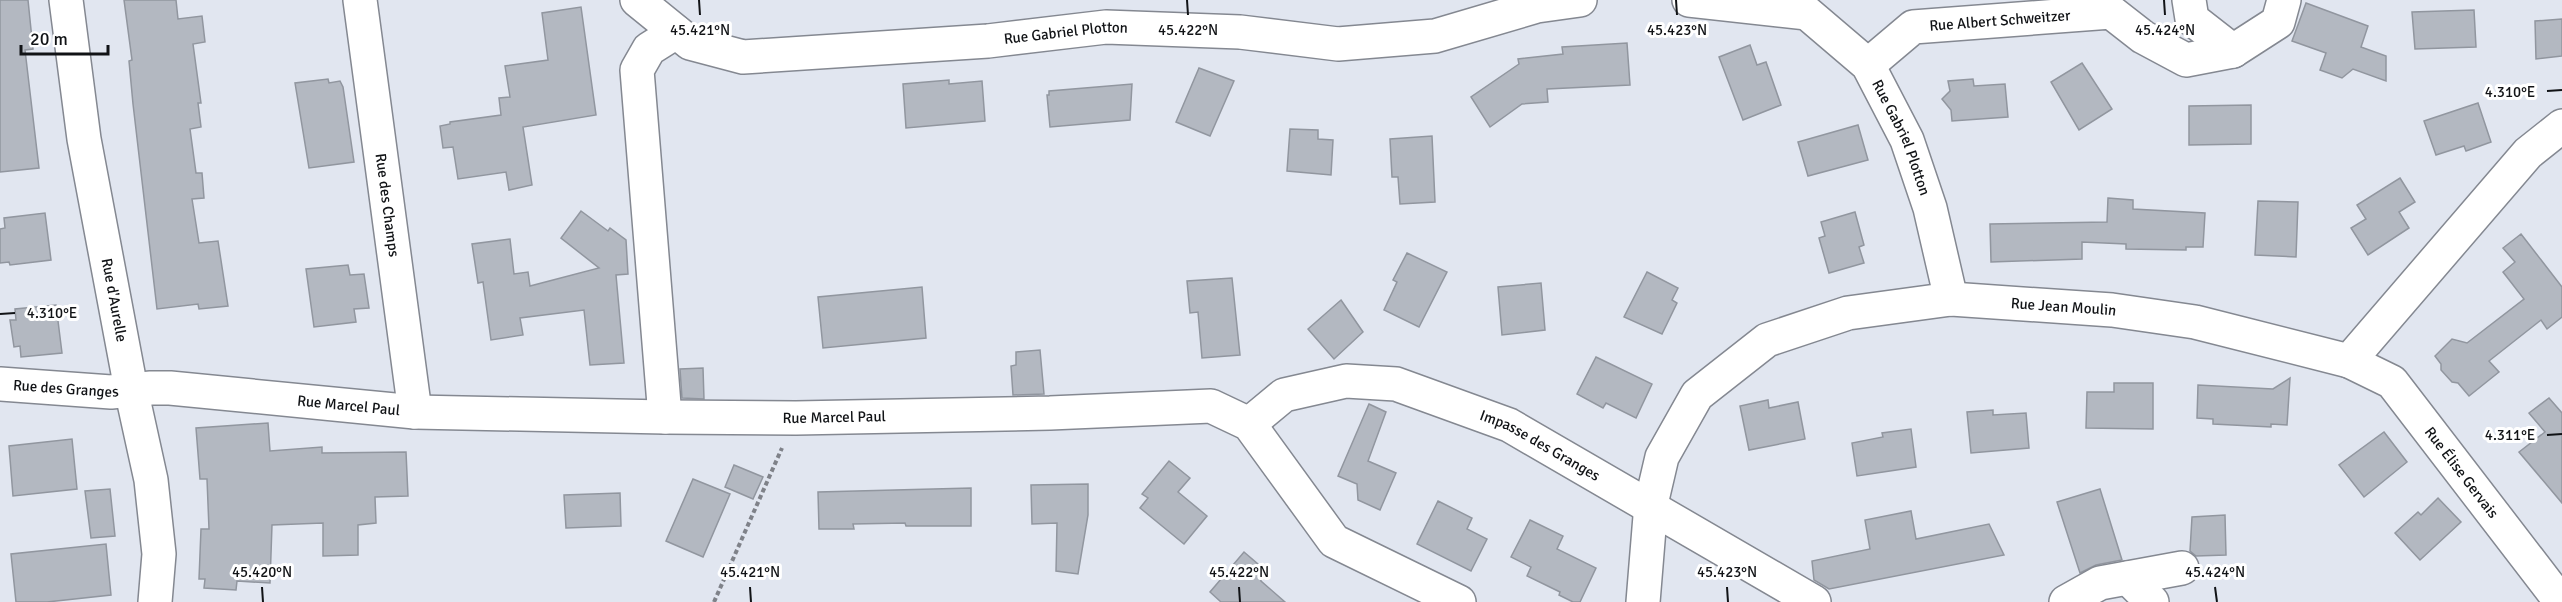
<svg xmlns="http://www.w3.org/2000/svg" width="2562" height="602" font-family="Signika,sans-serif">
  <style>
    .building { fill: #b3b8c1; stroke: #91969f; stroke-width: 1.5 }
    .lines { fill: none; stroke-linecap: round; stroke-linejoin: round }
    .minor-casing { stroke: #848891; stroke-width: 36 }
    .path { stroke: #7f8289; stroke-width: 4; stroke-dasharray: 4.5 3; stroke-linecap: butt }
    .minor { stroke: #fff; stroke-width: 33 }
    .ticks { fill: none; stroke: #111316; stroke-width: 2 }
    .labels { text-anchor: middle; stroke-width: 6; stroke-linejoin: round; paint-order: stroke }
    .street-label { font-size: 15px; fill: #111316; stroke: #fff }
    .ticks-label { font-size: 15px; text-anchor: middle; fill: #111316; stroke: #fff; stroke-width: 6; stroke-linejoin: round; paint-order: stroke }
  </style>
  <rect width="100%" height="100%" fill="#e1e6f0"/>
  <g class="building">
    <path d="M0,0H28L33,49L25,50L39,168L0,172Z"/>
    <path d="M124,0H176L178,19L202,16L205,42L193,44L201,103H198L201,127L190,129L196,173H202L204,198L192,199L199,243L218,241L228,306L199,309L198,304L157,309L133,104L129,61L132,60Z"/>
    <path d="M2306,3L2368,26L2361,47L2386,56V81L2353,69L2342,78L2320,70L2326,53L2292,41Z"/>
    <path d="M581,7L596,115L523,127L532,185L509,190L506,172L458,179L453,147L443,148L440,126L450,124V122L501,115L499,98L510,97L505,66L548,60L542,13Z"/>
    <path d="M2474,10L2476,47L2415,49L2412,12Z"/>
    <path d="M2562,19V56L2536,59L2535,21Z"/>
    <path d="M1627,43L1630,85L1547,89L1548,102L1522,104L1490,127L1471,97L1519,64L1518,59L1563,54L1562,47Z"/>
    <path d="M1750,45L1757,65L1766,62L1781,105L1743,120L1719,57Z"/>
    <path d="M2082,63L2112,109L2079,130L2051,82Z"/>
    <path d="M1199,68L1234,81L1210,136L1176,122Z"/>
    <path d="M328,79L329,83L340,81L343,87L354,162L309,168L295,83Z"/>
    <path d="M1973,79L1974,86L2005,84L2008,117L1952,121L1951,110L1942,99L1950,91L1948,81Z"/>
    <path d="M949,80V84L982,81L985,121L906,128L903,84Z"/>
    <path d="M1132,84L1130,120L1050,127L1047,95H1049V91Z"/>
    <path d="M2478,103L2491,142L2466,151L2464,146L2436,155L2424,121Z"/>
    <path d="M2251,105V144L2189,145V106Z"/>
    <path d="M1858,125L1868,160L1808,176L1798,142Z"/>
    <path d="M1290,129L1318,130V139L1333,140L1331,175L1287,171Z"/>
    <path d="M1432,136L1435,202L1400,204L1398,177H1392L1390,139Z"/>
    <path d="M2400,178L2415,202L2399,212L2409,228L2368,255L2351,228L2366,219L2357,205Z"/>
    <path d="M2108,198L2133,200V209L2205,213L2203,247H2186V250L2126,249V244L2082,242V259L1991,262L1990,224L2107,222Z"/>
    <path d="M2258,201L2298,202L2296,257L2255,255Z"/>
    <path d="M581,211L608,231L610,228L626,240L628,274L616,275L624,363L590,365L584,310L520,318L523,335L491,340L483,282L478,283L472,244L510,239L514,274L528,272L530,286L599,268L561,238Z"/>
    <path d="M1855,212L1864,245L1859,247L1864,263L1829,273L1819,238L1825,236L1821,222Z"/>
    <path d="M45,213L51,260L10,265L9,262L0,263V229L5,228L4,218Z"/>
    <path d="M2521,234L2562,287V317L2547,329L2541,320L2489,361L2499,372L2469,396L2458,383L2452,382L2441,370V364L2435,356L2452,339L2467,343L2524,299L2503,272L2515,262L2503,248Z"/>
    <path d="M1407,253L1447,272L1419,327L1384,310L1397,282L1393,280Z"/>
    <path d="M348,265L350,275L364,274L369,308L354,309L356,322L314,327L306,269Z"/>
    <path d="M1647,272L1678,288L1672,300L1677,303L1662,334L1624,317Z"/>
    <path d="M1232,278L1240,355L1202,358L1198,312L1190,313L1187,281Z"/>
    <path d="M1541,283L1545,330L1502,335L1498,287Z"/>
    <path d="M922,287L926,338L823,348L818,297Z"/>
    <path d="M1341,300L1363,332L1334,359L1308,329Z"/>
    <path d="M56,305L62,353L21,357L20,346L14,347L10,320H16L15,309Z"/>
    <path d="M1040,350L1044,394L1013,395L1011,366L1016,365V352Z"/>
    <path d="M1596,357L1652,384L1636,418L1606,403L1603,408L1577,394Z"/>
    <path d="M703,368L704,399L682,398L680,369Z"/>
    <path d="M2290,378L2287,425L2271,424V427L2213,424V419L2197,418L2198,385L2273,389Z"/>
    <path d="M2114,383H2153V429L2086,428L2087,392H2114Z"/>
    <path d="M2549,398L2562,413V503L2519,452L2545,432L2529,413Z"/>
    <path d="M1768,400L1769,408L1798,402L1805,439L1749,450L1740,406Z"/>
    <path d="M1369,404L1386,412L1368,461L1396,473L1380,510L1358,500L1357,484L1338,476Z"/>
    <path d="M1993,410V415L2026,413L2029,448L1971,453L1967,412Z"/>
    <path d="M268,423L270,451L322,447V453L406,452L408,496L375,497L376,523L358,525V555L323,556V523L272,525L270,583L237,581L236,590L204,588L205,579H199L201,529H209L207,479H200L196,428Z"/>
    <path d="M1911,429L1916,467L1857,476L1852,443L1883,437L1882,433Z"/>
    <path d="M2384,432L2407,462L2364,497L2339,465Z"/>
    <path d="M72,439L77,489L13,496L9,446Z"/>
    <path d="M1169,461L1190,478L1178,492L1207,516L1184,544L1140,508L1148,498L1142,494Z"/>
    <path d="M734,465L763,477L753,499L725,487Z"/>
    <path d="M693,479L730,494L703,557L666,541Z"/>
    <path d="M1088,484V515L1078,574L1056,571L1057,523L1032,524L1031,485Z"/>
    <path d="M971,488V526H906L905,523L853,524L854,529H819L818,492Z"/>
    <path d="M110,489L115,536L91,538L85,491Z"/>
    <path d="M2100,489L2122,560L2096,565L2080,573L2057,502Z"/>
    <path d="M620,493L621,526L566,528L564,495Z"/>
    <path d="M2438,498L2461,522L2420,560L2395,533L2418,512L2421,515Z"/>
    <path d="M1438,501L1472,518L1467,529L1487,539L1471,571L1417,544Z"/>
    <path d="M1911,511L1916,539L1989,524L2004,555L1829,589L1814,580L1812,561L1870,549L1865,520Z"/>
    <path d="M2225,515L2226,555L2196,556L2190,551L2192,517Z"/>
    <path d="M1530,520L1563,536L1557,549L1596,568L1580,602H1573L1559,595L1560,592L1527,576L1531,567L1511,557Z"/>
    <path d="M106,544L111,595L47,602H16L11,554Z"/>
    <path d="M1244,552L1259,565L1261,581L1285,602H1221L1210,592Z"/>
  </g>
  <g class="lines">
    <g class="minor-casing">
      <g id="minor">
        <path id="s1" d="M66,0L84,139L131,389L151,480L159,554L155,602"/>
        <path id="s2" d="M360,0L415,412"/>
        <path id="s3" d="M637,0L690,43L743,57L988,41L1106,27L1240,32L1338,44L1435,36L1537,6L1580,0"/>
        <path id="s4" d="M1689,0L1807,13L1868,65L1907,140L1930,208L1951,299"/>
        <path d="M2189,0L2192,19L2233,51"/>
        <path id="s5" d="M1868,65L1913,27L2111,12L2143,37L2186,60L2233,51L2278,22L2284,0"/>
        <path id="s6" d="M2349,361L2392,382L2561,602"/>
        <path id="s7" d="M0,384L111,392L151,388H170L415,412L665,417L796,418L1050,413L1211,406L1249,424L1334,541L1459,602"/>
        <path d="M665,417L637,70L649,49L676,32"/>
        <path id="s8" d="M1249,424L1284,395L1346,381L1396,384L1509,425L1814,602"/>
        <path d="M2128,578L2152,602"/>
        <path id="s9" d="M1643,602L1651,504L1662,457L1697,395L1767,340L1848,313L1951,299L2112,310L2195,322L2349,361L2528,153L2562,126"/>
        <path d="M2066,602L2100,583L2182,568"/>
      </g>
    </g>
    <path class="path" d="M714,602L782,448"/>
    <use href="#minor" class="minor"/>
  </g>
  <path class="ticks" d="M699,0L700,15M1187,0L1188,15M1676,0L1677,15M2164,0L2165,15M2547,91L2562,90M0,314L15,313M2547,435L2562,434M262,587L263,602M750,587L751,602M1239,587L1240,602M1727,587L1728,602M2215,587L2217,602"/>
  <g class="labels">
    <g class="street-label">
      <text dy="5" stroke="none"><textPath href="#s5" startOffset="146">Rue Albert Schweitzer</textPath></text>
      <text dy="5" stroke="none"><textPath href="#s3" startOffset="447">Rue Gabriel Plotton</textPath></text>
      <text dy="5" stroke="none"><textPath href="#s4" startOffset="279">Rue Gabriel Plotton</textPath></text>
      <text dy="5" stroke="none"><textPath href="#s2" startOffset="207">Rue des Champs</textPath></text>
      <text dy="5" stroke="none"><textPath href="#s1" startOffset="304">Rue d'Aurelle</textPath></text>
      <text dy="5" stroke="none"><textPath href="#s9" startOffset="609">Rue Jean Moulin</textPath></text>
      <text dy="5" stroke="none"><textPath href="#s7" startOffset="66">Rue des Granges</textPath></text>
      <text dy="5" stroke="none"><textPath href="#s7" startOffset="350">Rue Marcel Paul</textPath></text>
      <text dy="5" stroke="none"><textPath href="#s7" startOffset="836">Rue Marcel Paul</textPath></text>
      <text dy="5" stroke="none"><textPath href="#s8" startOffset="316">Impasse des Granges</textPath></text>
      <text dy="5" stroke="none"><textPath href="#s6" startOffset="162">Rue Élise Gervais</textPath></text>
    </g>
  </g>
  <g class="ticks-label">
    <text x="700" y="35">45.421°N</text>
    <text x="1188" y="35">45.422°N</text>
    <text x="1677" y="35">45.423°N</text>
    <text x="2165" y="35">45.424°N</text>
    <text x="2510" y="97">4.310°E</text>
    <text x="52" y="318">4.310°E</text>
    <text x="2510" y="440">4.311°E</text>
    <text x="262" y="577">45.420°N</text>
    <text x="750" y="577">45.421°N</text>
    <text x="1239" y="577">45.422°N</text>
    <text x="1727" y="577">45.423°N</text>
    <text x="2215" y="577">45.424°N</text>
  </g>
  <path d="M21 45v9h87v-9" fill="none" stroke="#111316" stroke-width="3"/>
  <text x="30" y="45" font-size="18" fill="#111316" stroke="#ffffff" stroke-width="4.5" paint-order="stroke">20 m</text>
</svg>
